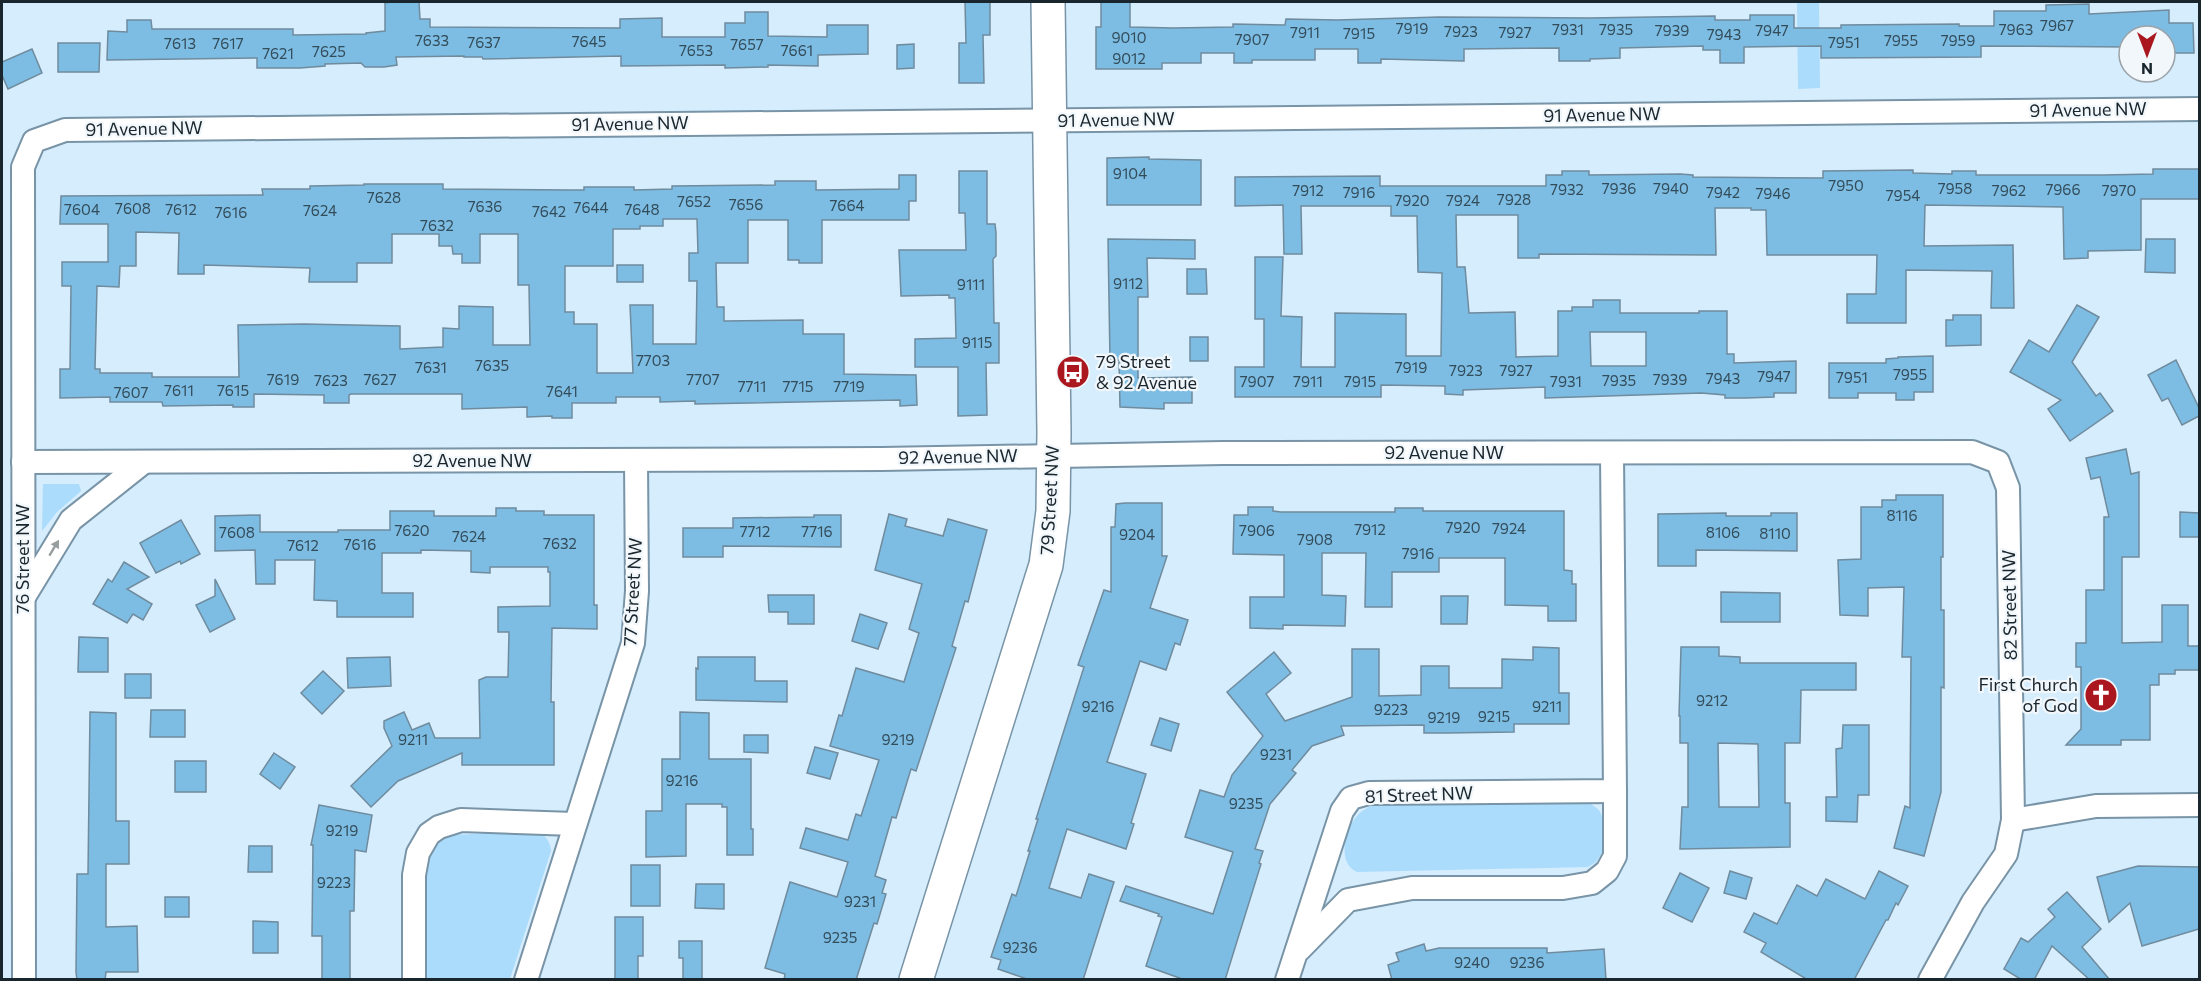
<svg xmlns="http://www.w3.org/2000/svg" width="2201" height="981" font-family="Commissioner,sans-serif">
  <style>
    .green { fill: #abdcfb }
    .building { fill: #7dbde3; stroke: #6f8b9d; stroke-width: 1.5; fill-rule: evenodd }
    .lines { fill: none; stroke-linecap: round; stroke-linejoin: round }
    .street-casing { stroke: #7894a6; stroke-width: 26 }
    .secondary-casing { stroke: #7894a6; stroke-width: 36 }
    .street { stroke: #fff; stroke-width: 22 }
    .secondary { stroke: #fff; stroke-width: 33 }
    .oneway { fill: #989da0 }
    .labels { text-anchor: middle; stroke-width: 4.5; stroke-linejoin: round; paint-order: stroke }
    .number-label { font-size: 15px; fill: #334c5a }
    .street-label { font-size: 18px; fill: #1a262d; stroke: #f1f7fb }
    .poi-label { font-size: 18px; fill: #1a262d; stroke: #f1f7fb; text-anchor: start }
  </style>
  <rect width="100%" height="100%" fill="#d5edfd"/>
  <g class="green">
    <path d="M1797,2H1819L1820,88L1798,89Z"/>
    <path d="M43,484H79L81,491L57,512L42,531Z"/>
    <path d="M1587,801L1599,810L1602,816V853L1596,862L1588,867L1357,872C1337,864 1344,829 1357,816C1361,811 1367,808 1373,805Z"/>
    <path d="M534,832C545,834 550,840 551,851L510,979L427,980V858L431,847L447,835Z"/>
  </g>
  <g class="building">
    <path d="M390,2H419L420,19H430V27L620,28V19L662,18V37H725V23H745V12H768V36L827,37V25H868V54L818,55V66L768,65V67L725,68V65L621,66V56L483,59L482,57H464V56L396,57L397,65L384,67H365L361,63L325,64V66L300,68H257V58L107,60L108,31L127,32V20H151L152,29H293V35L366,34V33L385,31V3Z"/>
    <path d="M965,2H990V35H983L984,83H959V43H966Z"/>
    <path d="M1101,2H1130V27L1173,28L1233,27V24L1285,25L1286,19L1337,20L1439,17L1589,18L1715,16V20H1750V15H1794V28H1841V25L1959,24V26H1994V11H2046V5L2089,4V14L2169,10V23H2193L2194,53H2165V36H2129V47L1981,46V57L1821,58V46L1744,47V63H1720V50H1703V46L1620,48V58L1590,59V61H1559V48L1464,49V61L1381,59V63H1358V49H1315V60H1252V63H1234V53H1201V63H1162V69H1096V27H1101Z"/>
    <path d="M58,43H100L99,72H58Z"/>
    <path d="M914,44V68L897,69V45Z"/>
    <path d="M32,49L42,73L8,89L2,75V62Z"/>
    <path d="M1149,157V159L1201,160V205H1107V158Z"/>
    <path d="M2153,169H2199V199H2141V250L2088,251V258L2064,259L2063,207L1925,205L1924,246L2013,245L2014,308H1991L1992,271L1906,270V323H1847V294H1876L1877,255H1767L1766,210H1751V208H1715L1716,255L1539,254V258H1518V215H1456L1457,267H1465L1469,313L1515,312L1516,357L1558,356V311H1572V307H1593V300H1620V313H1699V311H1727V354H1734V363L1796,361V393H1774V397L1746,398H1725V395L1701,393L1545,398V387L1463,390V395L1445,394V386L1381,385V397H1235V367H1264V319H1255V257H1283L1281,316L1302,317L1301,367H1335V313L1406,314V356H1441L1442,273L1418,272L1417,216H1391V206H1301L1302,254H1284L1283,205L1235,206V177L1380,176V186H1546V175H1562V171H1589V175L1680,174L1693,175V177L1823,178V171L1913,170V173L1952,174V171H1976V175H2103L2153,174ZM1590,332H1646V366H1591Z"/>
    <path d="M959,171H987V224H995L996,233V256L993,259L994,323H999V363H986L987,415L958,416V367H915V339L956,338L955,298H949V295L901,296L899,250H966L965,213H959Z"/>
    <path d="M899,175H916V201H909V220H822V263H799V260H788V220H748V263H716L717,307H724V321L803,320V334H844V374L916,375L917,405L900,406V400L695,404V401L660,402V397H616V403H572V418H552V416L527,417V407L462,409V394H351L349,395V403H324V395L254,394V407H233V405L163,406L162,402H110V397L60,398V369H70L71,286H62V262H108V224H60L61,196L263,195L262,189H310V186L364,185V184H443V189L570,190H584V187H634V190L672,189V186L775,185V181H816V190L899,189ZM663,219H697L698,253H689V281H697L696,344H653V305H630L633,373H597V324H574V312H565V266H613V229H640V226H663ZM136,232L179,233L178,274H204V265L310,268L309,282H357V263H392V234H439V246H452L453,254H462V263H480V234H518V285H529L530,345H493V307L459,306V329L443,328V347L400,349V326L304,324L238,325L239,377H152V373H100V369H95L97,286L119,287L120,266H136Z"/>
    <path d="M1108,239L1195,240V259L1147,258L1148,297H1138V378L1192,377V403H1164V409L1120,407L1119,360H1110Z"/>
    <path d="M2146,239H2175V273L2145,272Z"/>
    <rect x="617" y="265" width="26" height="17"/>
    <path d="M1187,269H1206L1207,294H1187Z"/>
    <path d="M2077,305L2099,317L2072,362L2096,396L2100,393L2113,411L2070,441L2048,409L2061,400L2010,372L2029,340L2049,352Z"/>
    <path d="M1953,315H1981V345L1946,346V320H1953Z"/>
    <rect x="1190" y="337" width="18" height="24"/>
    <path d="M1933,356V392H1914V400H1896V393H1858V398H1829V363H1886V359L1898,358V357Z"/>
    <path d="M2176,360L2199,408V416L2182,425L2168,398L2162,401L2148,375Z"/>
    <path d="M2126,449L2131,474L2139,472V557H2122V643L2162,642V605H2188V646H2199V670H2175V674H2159V685H2150V740H2121V745H2066L2081,729V667H2076V643H2086V590H2104V517H2109L2100,477L2091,479L2086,458Z"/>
    <path d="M1896,495H1943V557H1941V610H1944V688L1941,687V792L1924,856L1894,848L1905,806L1910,808L1911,657H1902L1904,587L1868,588V616L1840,615L1838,560L1861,559V507H1882V500H1896Z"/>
    <path d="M1125,503H1162V556H1167L1150,608L1188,620L1180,645L1175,643L1166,670L1140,661L1107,762L1146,774L1131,823L1134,824L1126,849L1067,829L1049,888L1081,898L1089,874L1114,882L1083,980H1030L998,969L1001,960L991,957L1012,894L1016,896L1030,851H1028L1038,819H1036L1084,667L1078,665L1104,590L1111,592V527H1115L1116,504Z"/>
    <path d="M1248,507H1273V511L1281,512H1395V508H1423V511H1564V570L1572,571V584H1576V621H1548V606L1505,605V558H1439V572H1392V607H1365L1366,553H1322V595L1346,596L1345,626L1283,625V629L1250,628V597H1284V555L1233,554L1234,515H1248Z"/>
    <path d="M496,508H516V511H544V515H594V605H597V629L552,628L551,702H554V765H462V753L398,781L371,807L351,786L392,746L384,728V721L404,712L412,730L429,723L435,738H480L479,680L486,677H508L509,632H498V607L550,606V572H548V567H490V573L471,572V551L421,550V553H382V593H413V617H337V601L314,600L315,560H275V584H256L255,550L215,551V516L260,515V532H338V530H390V511H434V516H496Z"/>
    <path d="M2180,512L2199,513V537H2180Z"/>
    <path d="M1726,513V516H1771V513H1797V551L1696,550V566H1658V514Z"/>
    <path d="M889,514L907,519L905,526L943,536L948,519L987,530L968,602L965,601L952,646L956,648L916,771L911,769L896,818L892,817L875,876L886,880L882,893L886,894L877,924L874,923L856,980H784L785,974L765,968L790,882L837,897L848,862L800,848L806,828L848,840L856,814L861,816L879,760L830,746L839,715L842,716L856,668L904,682L919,633L909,629L922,584L875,570Z"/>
    <path d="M814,515H841V547L723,546V557H683V528H733V518L814,517Z"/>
    <path d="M181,520L200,554L181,564L180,561L156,573L140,543Z"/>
    <path d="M124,562L149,577L127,589L152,604L143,620L133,614L127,623L93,604L108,579L112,582Z"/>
    <path d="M215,579L235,619L210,632L196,605L215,596Z"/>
    <path d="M1721,592L1780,593V622H1721Z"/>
    <path d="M768,595H814V624H788V612H769Z"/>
    <path d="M1441,596H1468L1467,624H1441Z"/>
    <path d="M860,614L887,623L878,649L852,641Z"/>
    <path d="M79,637L108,638V672H78Z"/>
    <path d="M1533,647L1559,648V693H1569V724H1514V732L1446,733H1424V725L1341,726L1344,735L1312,746L1292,770L1296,773L1270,804L1255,849L1263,851L1259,863L1261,864L1225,980H1185L1146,966L1162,917L1158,916L1159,914L1120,901L1126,886L1213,914L1233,852L1185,837L1200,790L1224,797L1232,775L1263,736L1227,692L1274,652L1291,673L1266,694L1285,721L1352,697V649H1379V696L1421,695V666H1449V688H1502V659L1533,660Z"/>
    <path d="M1681,647H1719V656L1740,657V663H1856V690H1801L1800,743H1785V803H1790V847L1680,849L1682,807H1688V743H1680V716H1679ZM1718,743L1758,744L1759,807H1719Z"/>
    <path d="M390,657L391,686L348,688L347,658Z"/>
    <path d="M698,657H755V681H787V702L696,700V668L698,669Z"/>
    <path d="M323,671L344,691L322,714L301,693Z"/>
    <rect x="125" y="674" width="26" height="24"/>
    <path d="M151,710H185V737H150Z"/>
    <path d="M90,712L116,713V821H129V864H106V927L137,926L138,972H106L105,980H77L76,972L77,874H88Z"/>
    <path d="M680,712L709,713V759H751V829H753V855H727V807H722V804H686V856L646,857V811H662V759H680Z"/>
    <path d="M1160,718L1179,724L1171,751L1151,745Z"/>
    <path d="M1843,725H1869V795H1858L1857,822L1826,821V797H1837L1836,749L1842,748Z"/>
    <path d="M744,735H768V753L744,752Z"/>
    <path d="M815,747L838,753L830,779L807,773Z"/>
    <path d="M274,753L295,767L280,789L260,774Z"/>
    <rect x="175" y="761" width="31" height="31"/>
    <path d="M319,805L372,815L366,852L355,850L354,911H350V980H322V936H312L313,845H311Z"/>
    <path d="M249,846H272V872H248Z"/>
    <rect x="631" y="865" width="29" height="41"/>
    <path d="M2138,866L2199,867V929L2142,946L2130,903L2109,922L2097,877Z"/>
    <path d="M1730,871L1752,878L1746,899L1724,893Z"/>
    <path d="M1879,871L1908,886L1898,905L1896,903L1888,920H1886L1854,980H1808L1761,952L1766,943L1744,932L1754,913L1777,924L1797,885L1817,896L1826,879L1865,899Z"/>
    <path d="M1680,873L1709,888L1692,922L1663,908Z"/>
    <path d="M696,884H724V909L695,908Z"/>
    <path d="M2067,892L2101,929L2082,947L2110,980H2090L2052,946L2034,980H2022L2004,969L2021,938L2028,942L2055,917L2048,909Z"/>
    <rect x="165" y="897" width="24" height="20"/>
    <path d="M615,917H643V956H638V980H615Z"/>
    <path d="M253,921L278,922V953H253Z"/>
    <path d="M679,941H702V980H683V958H679Z"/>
    <path d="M1424,944L1426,951L1439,948H1547V953L1604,949L1606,980H1392L1388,965L1399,961L1396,953Z"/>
  </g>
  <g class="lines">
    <g class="street-casing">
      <g id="street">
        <path d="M23,462L882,459L1223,453L1972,452L1998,462L2008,488L2013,820L2006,854L1973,902L1930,980"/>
        <path d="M24,597L71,520L144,462"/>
        <path d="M2013,820L2096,806L2200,805"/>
        <path d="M1300,949L1348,900L1412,888H1563L1592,883L1607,871L1615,856V791"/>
        <path d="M24,980L23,167L34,141L65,130L2200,109"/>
        <path d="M414,980V875L418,853L429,834L439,827L461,820L574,824"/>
        <path d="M526,980L633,643L637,591L636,460"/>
        <path d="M1287,980L1342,811L1351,798L1369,793L1615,791L1612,454"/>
      </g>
    </g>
    <g class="secondary-casing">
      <path id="secondary" d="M916,980L1046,565L1053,511L1054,432L1048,2"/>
    </g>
    <use href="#street" class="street"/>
    <use href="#secondary" class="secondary"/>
  </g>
  <defs><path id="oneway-solid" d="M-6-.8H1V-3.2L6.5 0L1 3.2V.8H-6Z" transform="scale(1.5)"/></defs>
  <use class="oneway" href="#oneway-solid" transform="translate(54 548) rotate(-59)"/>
  <defs>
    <g id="bus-disc" transform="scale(1.725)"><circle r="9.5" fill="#ab171e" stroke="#f1f7fb"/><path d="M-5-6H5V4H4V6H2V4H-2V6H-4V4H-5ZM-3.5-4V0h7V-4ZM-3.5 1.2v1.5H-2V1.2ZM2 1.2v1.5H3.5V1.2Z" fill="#fff"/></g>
    <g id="church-disc" transform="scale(1.725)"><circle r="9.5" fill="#ab171e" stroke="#f1f7fb"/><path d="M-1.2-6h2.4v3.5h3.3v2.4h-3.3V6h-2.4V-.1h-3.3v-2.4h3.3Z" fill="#fff"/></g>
  </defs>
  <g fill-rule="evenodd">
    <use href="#bus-disc" x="1073" y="372"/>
    <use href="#church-disc" x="2101" y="695"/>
  </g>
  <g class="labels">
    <g class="number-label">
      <text x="2057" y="31">7967</text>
      <text x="1412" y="34">7919</text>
      <text x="1568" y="35">7931</text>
      <text x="1616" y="35">7935</text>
      <text x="2016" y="35">7963</text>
      <text x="1672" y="36">7939</text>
      <text x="1772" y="36">7947</text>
      <text x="1461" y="37">7923</text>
      <text x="1305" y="38">7911</text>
      <text x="1515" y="38">7927</text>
      <text x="1359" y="39">7915</text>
      <text x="1724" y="40">7943</text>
      <text x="1129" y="43">9010</text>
      <text x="1252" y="45">7907</text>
      <text x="432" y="46">7633</text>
      <text x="1901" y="46">7955</text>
      <text x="1958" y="46">7959</text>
      <text x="589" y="47">7645</text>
      <text x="484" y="48">7637</text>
      <text x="1844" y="48">7951</text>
      <text x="180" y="49">7613</text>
      <text x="228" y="49">7617</text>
      <text x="747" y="50">7657</text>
      <text x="696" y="56">7653</text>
      <text x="797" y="56">7661</text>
      <text x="329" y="57">7625</text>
      <text x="278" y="59">7621</text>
      <text x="1129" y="64">9012</text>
      <text x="1130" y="179">9104</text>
      <text x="1846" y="191">7950</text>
      <text x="1619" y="194">7936</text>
      <text x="1671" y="194">7940</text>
      <text x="1955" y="194">7958</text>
      <text x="1567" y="195">7932</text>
      <text x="2063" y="195">7966</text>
      <text x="1308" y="196">7912</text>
      <text x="2009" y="196">7962</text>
      <text x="2119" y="196">7970</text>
      <text x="1359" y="198">7916</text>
      <text x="1723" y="198">7942</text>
      <text x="1773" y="199">7946</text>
      <text x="1903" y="201">7954</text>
      <text x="384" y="203">7628</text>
      <text x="1514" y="205">7928</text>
      <text x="1412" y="206">7920</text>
      <text x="1463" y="206">7924</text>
      <text x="694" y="207">7652</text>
      <text x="746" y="210">7656</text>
      <text x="847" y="211">7664</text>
      <text x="485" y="212">7636</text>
      <text x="591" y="213">7644</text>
      <text x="133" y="214">7608</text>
      <text x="82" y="215">7604</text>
      <text x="181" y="215">7612</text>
      <text x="642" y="215">7648</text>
      <text x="320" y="216">7624</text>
      <text x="549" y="217">7642</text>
      <text x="231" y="218">7616</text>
      <text x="437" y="231">7632</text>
      <text x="1128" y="289">9112</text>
      <text x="971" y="290">9111</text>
      <text x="977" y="348">9115</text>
      <text x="653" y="366">7703</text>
      <text x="492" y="371">7635</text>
      <text x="431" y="373">7631</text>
      <text x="1411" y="373">7919</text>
      <text x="1466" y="376">7923</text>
      <text x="1516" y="376">7927</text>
      <text x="1910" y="380">7955</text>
      <text x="1774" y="382">7947</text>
      <text x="1852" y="383">7951</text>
      <text x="1723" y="384">7943</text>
      <text x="283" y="385">7619</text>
      <text x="380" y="385">7627</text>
      <text x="703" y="385">7707</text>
      <text x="1670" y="385">7939</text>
      <text x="331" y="386">7623</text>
      <text x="1619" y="386">7935</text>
      <text x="1257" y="387">7907</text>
      <text x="1308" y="387">7911</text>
      <text x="1360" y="387">7915</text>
      <text x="1566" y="387">7931</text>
      <text x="752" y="392">7711</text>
      <text x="798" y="392">7715</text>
      <text x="849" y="392">7719</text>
      <text x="179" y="396">7611</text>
      <text x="233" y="396">7615</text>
      <text x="562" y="397">7641</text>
      <text x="131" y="398">7607</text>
      <text x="1902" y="521">8116</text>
      <text x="1463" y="533">7920</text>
      <text x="1509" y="534">7924</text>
      <text x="1370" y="535">7912</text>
      <text x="412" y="536">7620</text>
      <text x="1257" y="536">7906</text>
      <text x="755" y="537">7712</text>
      <text x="817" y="537">7716</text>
      <text x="237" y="538">7608</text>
      <text x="1723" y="538">8106</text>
      <text x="1775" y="539">8110</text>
      <text x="1137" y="540">9204</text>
      <text x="469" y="542">7624</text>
      <text x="1315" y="545">7908</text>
      <text x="560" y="549">7632</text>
      <text x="360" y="550">7616</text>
      <text x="303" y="551">7612</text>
      <text x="1418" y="559">7916</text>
      <text x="1712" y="706">9212</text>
      <text x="1098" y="712">9216</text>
      <text x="1547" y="712">9211</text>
      <text x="1391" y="715">9223</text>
      <text x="1494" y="722">9215</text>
      <text x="1444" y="723">9219</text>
      <text x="413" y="745">9211</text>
      <text x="898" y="745">9219</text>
      <text x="1276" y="760">9231</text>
      <text x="682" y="786">9216</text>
      <text x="1246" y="809">9235</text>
      <text x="342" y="836">9219</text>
      <text x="334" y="888">9223</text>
      <text x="860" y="907">9231</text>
      <text x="840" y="943">9235</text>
      <text x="1020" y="953">9236</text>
      <text x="1472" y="968">9240</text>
      <text x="1527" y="968">9236</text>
    </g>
    <g class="street-label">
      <text transform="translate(2088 110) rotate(-1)" y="6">91 Avenue NW</text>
      <text transform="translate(1602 115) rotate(-1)" y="6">91 Avenue NW</text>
      <text transform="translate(1116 120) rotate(-1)" y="6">91 Avenue NW</text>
      <text transform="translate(630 124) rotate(-1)" y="6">91 Avenue NW</text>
      <text transform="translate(144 129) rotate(-1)" y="6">91 Avenue NW</text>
      <text x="1444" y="459">92 Avenue NW</text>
      <text transform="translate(958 457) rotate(-1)" y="6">92 Avenue NW</text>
      <text x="472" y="467">92 Avenue NW</text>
      <text transform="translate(1050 500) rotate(-87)" y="6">79 Street NW</text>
      <text transform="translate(23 559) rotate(-90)" y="6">76 Street NW</text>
      <text transform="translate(633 592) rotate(-87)" y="6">77 Street NW</text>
      <text transform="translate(2010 605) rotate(-91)" y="6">82 Street NW</text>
      <text transform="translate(1419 795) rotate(-2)" y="6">81 Street NW</text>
    </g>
    <g class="poi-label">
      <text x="1096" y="368">79 Street<tspan x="1096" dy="21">&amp; 92 Avenue</tspan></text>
      <text x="2078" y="691" text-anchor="end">First Church<tspan x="2078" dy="21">of God</tspan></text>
    </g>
  </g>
  <rect width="2201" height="981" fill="none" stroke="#1a262d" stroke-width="6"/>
  <g transform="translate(2147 54) rotate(180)"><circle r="28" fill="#f1f7fb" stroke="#9ba3a9" stroke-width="1.5"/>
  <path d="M0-4.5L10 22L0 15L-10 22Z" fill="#ab171e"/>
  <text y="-9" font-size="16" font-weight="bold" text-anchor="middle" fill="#1a262d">N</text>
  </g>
</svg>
